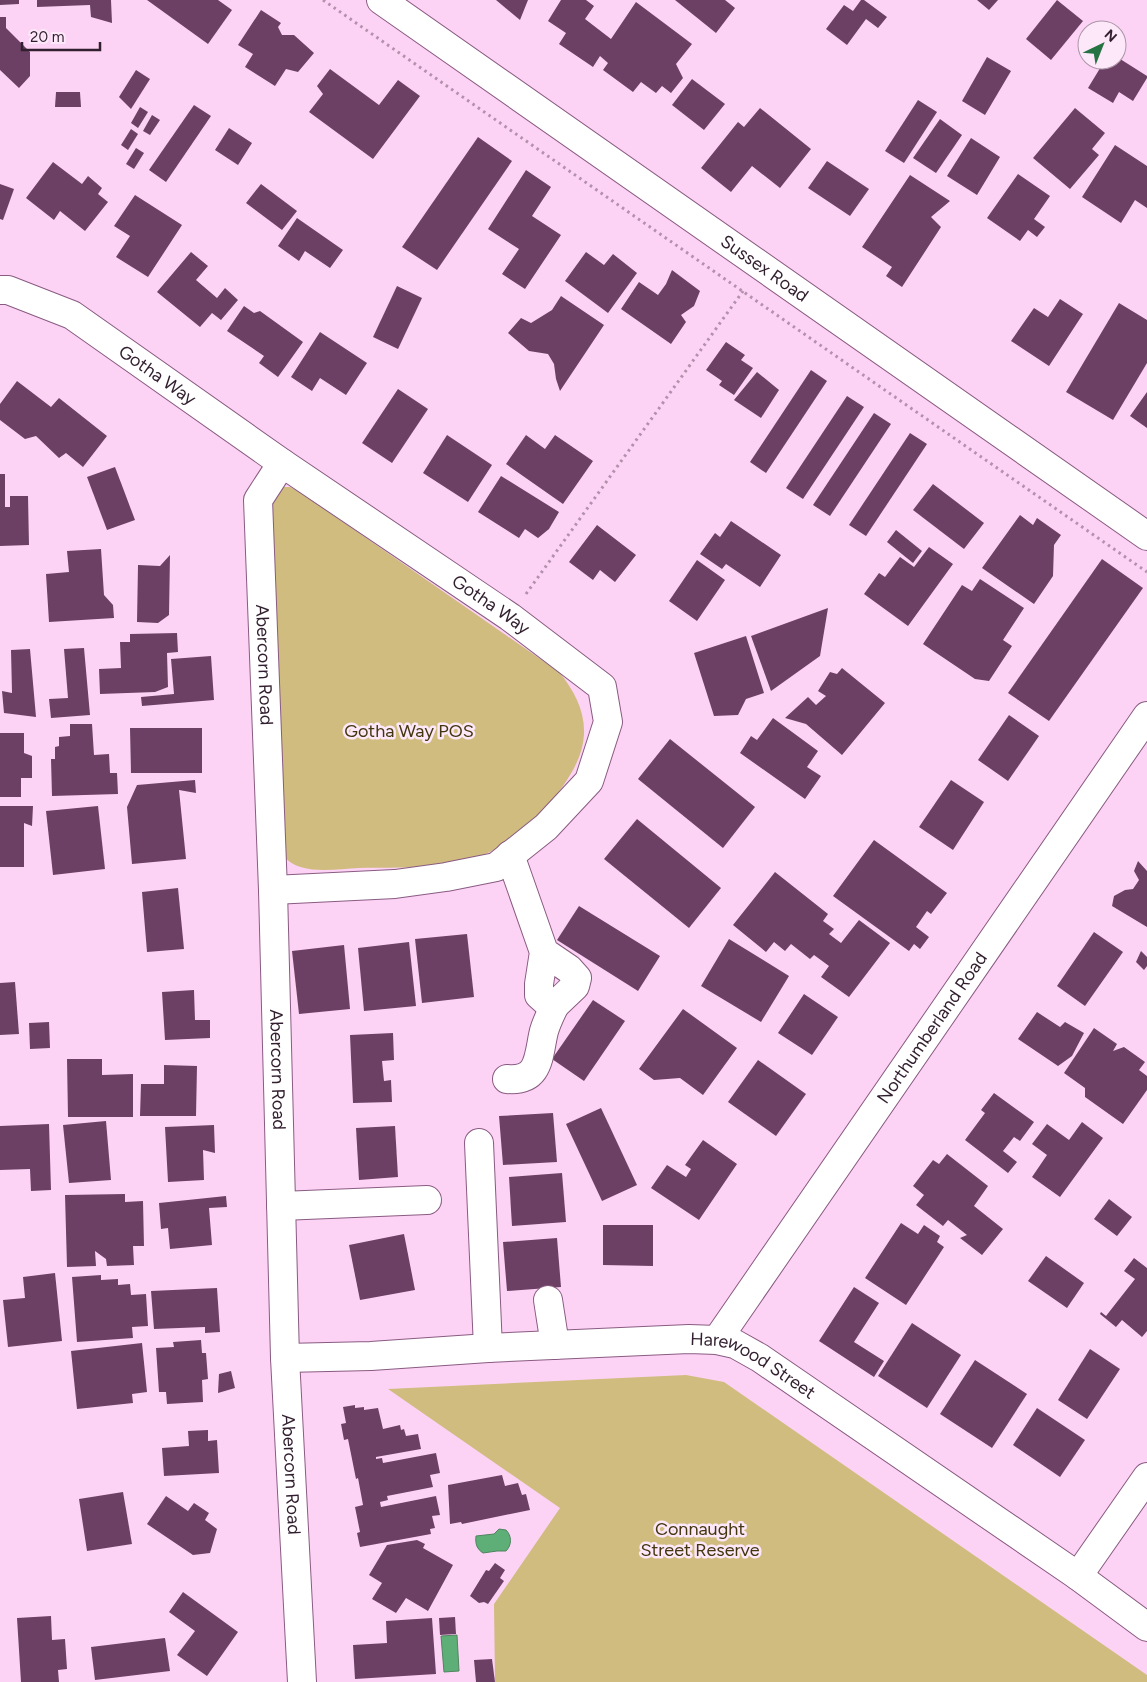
<svg xmlns="http://www.w3.org/2000/svg" width="1147" height="1682" font-family="Figtree,sans-serif">
  <style>
    .green { fill: #d0bc7f }
    .water { fill: #5daf77; stroke: #508461 }
    .building { fill: #6c4065 }
    .lines { fill: none; stroke-linecap: round; stroke-linejoin: round }
    .minor-casing { stroke: #895b82; stroke-width: 30 }
    .path { stroke: #b391ad; stroke-width: 3; stroke-dasharray: 2.5 4; stroke-linecap: butt }
    .minor { stroke: #fff; stroke-width: 28 }
    .labels { text-anchor: middle; stroke-width: 5; stroke-linejoin: round; paint-order: stroke }
    .street-label { font-size: 18px; fill: #311e2e; stroke: #fde8f9 }
    .park-label { font-size: 18px; fill: #42360e; stroke: #fde8f9 }
  </style>
  <rect width="100%" height="100%" fill="#fdd3f5"/>
  <g class="green">
    <path d="M280,487H290L300,492L559,672C574,690 585,711 584,734C583,762 563,787 546,808C542,814 537,821 532,825C517,837 500,848 483,855C444,870 400,867 359,868C334,869 301,876 283,856L270,491Z"/>
    <path d="M686,1375L724,1382L1147,1675V1682H495L494,1604L560,1508L388,1389Z"/>
  </g>
  <g class="water">
    <path d="M499,1529L506,1530C512,1536 512,1545 506,1551H497L483,1553C477,1549 475,1544 476,1536L494,1534Z"/>
    <path d="M457,1635L459,1671L444,1672L441,1636Z"/>
  </g>
  <g class="building">
    <path d="M0,0H19V4L0,5Z"/>
    <path d="M37,0H111L112,23L91,17L90,5L37,7Z"/>
    <path d="M147,0H218L232,10L208,44Z"/>
    <path d="M496,0H528L520,20Z"/>
    <path d="M561,0H586L594,6L585,19L611,39L636,2L692,44L676,64L683,78L671,93L662,86L656,93L641,82L633,92L603,70L608,63L600,56L593,67L559,44L566,33L548,21Z"/>
    <path d="M675,0H725L735,8L716,33Z"/>
    <path d="M861,0H864L887,17L878,28L866,19L847,45L826,29L844,5L853,11Z"/>
    <path d="M977,0H998L989,10Z"/>
    <path d="M1057,0L1083,21L1051,60L1026,39Z"/>
    <path d="M261,10L281,23L278,27L282,35H294L314,53L298,72L286,69L275,86L245,67L253,54L238,45Z"/>
    <path d="M0,17H6V28L30,52V76L19,88L0,70Z"/>
    <path d="M987,57L1011,71L985,115L962,101Z"/>
    <path d="M1117,57L1147,76V78L1133,101L1119,92L1113,103L1088,88L1105,60H1117Z"/>
    <path d="M330,69L379,105L398,80L420,96L373,159L309,112L323,94L317,86Z"/>
    <path d="M136,70L150,79L131,109L119,97Z"/>
    <path d="M692,79L725,104L704,130L672,105Z"/>
    <path d="M56,92H80L81,107H55Z"/>
    <path d="M918,100L937,112L904,163L885,151Z"/>
    <path d="M194,105L211,116L166,182L149,170Z"/>
    <path d="M140,107L148,112L138,128L131,123Z"/>
    <path d="M760,108L811,149L780,188L752,166L731,192L701,168L738,122L744,127Z"/>
    <path d="M1075,108L1105,133L1092,149L1099,155L1070,189L1033,158Z"/>
    <path d="M152,115L160,120L150,135L143,131Z"/>
    <path d="M940,119L962,135L936,173L913,158Z"/>
    <path d="M229,128L252,143L238,165L215,150Z"/>
    <path d="M131,129L138,134L128,150L121,145Z"/>
    <path d="M478,137L512,161L437,270L402,247Z"/>
    <path d="M971,138L1000,157L977,195L947,176Z"/>
    <path d="M1115,145L1147,166V208L1135,200L1121,223L1082,197Z"/>
    <path d="M136,148L144,153L134,169L126,164Z"/>
    <path d="M827,161L869,189L850,216L808,188Z"/>
    <path d="M53,162L82,184L88,176L102,188L98,194L108,202L85,231L60,211L54,220L26,198Z"/>
    <path d="M526,170L551,187L532,216L561,235L525,289L502,274L519,249L488,229Z"/>
    <path d="M1018,174L1050,196L1034,219L1045,227L1037,237L1028,230L1020,241L987,218Z"/>
    <path d="M910,175L950,201L931,217L941,227L902,287L886,276L892,267L862,247Z"/>
    <path d="M0,184L14,189L3,220L0,219Z"/>
    <path d="M261,184L297,211L282,230L246,203Z"/>
    <path d="M135,195L182,225L148,277L116,257L130,236L114,226Z"/>
    <path d="M297,218L343,250L330,268L305,251L299,261L278,246Z"/>
    <path d="M191,252L208,266L196,280L217,298L225,288L238,300L221,320L212,313L200,327L157,292Z"/>
    <path d="M586,252L604,265L613,254L637,273L608,313L565,281Z"/>
    <path d="M672,270L700,291L694,306L681,315L686,322L671,344L621,309L639,282L658,295L666,284Z"/>
    <path d="M397,286L422,298L398,349L373,337Z"/>
    <path d="M561,296L604,325L560,391L556,379L554,364L548,354L529,351L508,333L521,318L531,323L552,310Z"/>
    <path d="M1060,299L1083,314L1049,366L1011,341L1034,308L1048,317Z"/>
    <path d="M1119,303L1147,320V363L1113,420L1066,392Z"/>
    <path d="M244,306L254,313L260,311L303,342L278,377L259,363L264,356L227,331Z"/>
    <path d="M320,332L367,363L346,395L320,378L312,391L291,377Z"/>
    <path d="M726,342L745,355L741,360L753,368L734,395L719,385L722,381L706,370Z"/>
    <path d="M811,370L827,381L766,473L750,462Z"/>
    <path d="M757,372L779,390L761,418L734,400Z"/>
    <path d="M17,381L51,407L59,398L107,436L83,467L66,453L59,458L36,436L25,439L0,420V404Z"/>
    <path d="M398,389L428,409L392,463L362,443Z"/>
    <path d="M1147,392V428L1130,416Z"/>
    <path d="M847,396L864,407L803,499L786,488Z"/>
    <path d="M874,413L891,424L830,516L813,505Z"/>
    <path d="M910,433L927,444L866,536L849,525Z"/>
    <path d="M447,435L492,465L468,502L423,473Z"/>
    <path d="M526,435L545,449L555,435L593,461L563,504L506,464Z"/>
    <path d="M115,467L135,520L107,530L87,477Z"/>
    <path d="M0,474H5V507H10V496H28L29,545L0,546Z"/>
    <path d="M501,476L559,512L549,529L538,538L525,529L519,538L478,512Z"/>
    <path d="M933,484L984,523L964,549L913,510Z"/>
    <path d="M1020,515L1033,525L1037,518L1061,535L1054,545L1053,576L1034,604L982,568Z"/>
    <path d="M731,521L781,555L760,587L726,564L722,569L700,554L715,533L720,537Z"/>
    <path d="M597,525L636,555L615,582L600,570L593,580L569,562Z"/>
    <path d="M896,530L922,551L913,563L887,542Z"/>
    <path d="M929,547L953,564L908,626L864,594L879,573L885,577L900,557L914,567Z"/>
    <path d="M101,549L104,595L113,605L114,618L49,622L46,574L69,572L67,551Z"/>
    <path d="M170,555L169,615L158,623L137,622L138,565L160,566Z"/>
    <path d="M1102,559L1143,588L1049,721L1008,693Z"/>
    <path d="M697,560L725,580L697,621L669,601Z"/>
    <path d="M980,579L1024,608L1003,640L1012,646L989,681L975,679L923,644L962,585L972,591Z"/>
    <path d="M828,608L820,656L771,691L751,636Z"/>
    <path d="M177,633L178,652L167,653L168,687L155,692L100,694L99,669L121,668L120,642H130V634Z"/>
    <path d="M746,636L764,693L746,699L738,715L714,716L694,653Z"/>
    <path d="M84,648L90,715L51,718L49,699L68,698L64,649Z"/>
    <path d="M30,649L36,717L4,713L2,691L12,693L11,650Z"/>
    <path d="M211,656L214,700L142,706L141,697L174,694L171,659Z"/>
    <path d="M842,668L885,703L842,755L806,724L785,718L808,697L816,705L826,696L818,691L830,672L837,674Z"/>
    <path d="M1009,715L1039,736L1008,781L978,760Z"/>
    <path d="M773,718L818,751L807,767L821,776L805,799L740,753L751,736L757,740Z"/>
    <path d="M70,724H92L94,755L109,754L110,773H117L118,794L52,796L51,759H55V747L59,746V737L70,736Z"/>
    <path d="M130,728H202V773H131Z"/>
    <path d="M0,733H24V753L32,756V778H21V797H0Z"/>
    <path d="M670,739L755,807L723,848L638,779Z"/>
    <path d="M195,780L196,793L179,790L186,859L132,864L127,807L137,785Z"/>
    <path d="M951,780L984,802L953,850L919,827Z"/>
    <path d="M0,806H33L32,826L24,823V867H0Z"/>
    <path d="M98,806L105,869L53,875L46,811Z"/>
    <path d="M637,819L721,888L689,928L604,859Z"/>
    <path d="M874,840L947,893L931,914L927,911L916,927L929,937L920,949L914,944L909,951L833,896Z"/>
    <path d="M1138,861L1147,871V927L1112,906L1114,896L1125,890L1133,889L1139,880L1134,871Z"/>
    <path d="M775,872L828,914L823,921L834,929L829,934L841,943L859,920L890,943L849,997L821,977L829,966L814,955L810,959L791,944L785,951L774,942L766,952L733,925Z"/>
    <path d="M178,888L184,949L147,952L142,892Z"/>
    <path d="M579,906L660,956L638,991L557,940Z"/>
    <path d="M1094,932L1123,952L1085,1006L1057,986Z"/>
    <path d="M467,934L474,997L422,1003L415,939Z"/>
    <path d="M729,939L789,976L761,1022L701,986Z"/>
    <path d="M409,942L416,1006L364,1011L358,948Z"/>
    <path d="M344,945L350,1009L299,1014L292,951Z"/>
    <path d="M1141,951L1147,957V966L1144,970L1136,962Z"/>
    <path d="M15,982L19,1034L0,1035V983Z"/>
    <path d="M194,990L195,1020H210V1038L165,1040L162,992Z"/>
    <path d="M804,994L838,1017L812,1055L778,1033Z"/>
    <path d="M593,1000L625,1021L584,1081L552,1059Z"/>
    <path d="M683,1009L737,1048L703,1095L680,1078L654,1080L639,1069Z"/>
    <path d="M1037,1012L1060,1027L1065,1022L1084,1033L1072,1056L1058,1066L1018,1039Z"/>
    <path d="M49,1022L50,1048L30,1049L29,1023Z"/>
    <path d="M1094,1028L1117,1044L1113,1051L1124,1047L1145,1062L1139,1070L1147,1076V1090L1123,1124L1085,1097V1088L1064,1073Z"/>
    <path d="M393,1033L394,1060L382,1061L384,1081L391,1080L392,1102L353,1103L350,1035Z"/>
    <path d="M67,1059H102V1075L133,1074V1117H68Z"/>
    <path d="M758,1060L806,1094L776,1136L728,1102Z"/>
    <path d="M164,1065L197,1066L196,1116H140L141,1084H164Z"/>
    <path d="M994,1093L1034,1122L1020,1141L1014,1137L1003,1151L1017,1162L1008,1173L965,1140L985,1113L981,1110Z"/>
    <path d="M601,1108L637,1185L602,1201L566,1124Z"/>
    <path d="M553,1113L557,1162L503,1165L499,1116Z"/>
    <path d="M106,1121L111,1180L69,1183L63,1125Z"/>
    <path d="M1082,1122L1103,1138L1060,1197L1032,1177L1047,1155L1032,1144L1047,1124L1069,1140Z"/>
    <path d="M49,1124L51,1190L31,1191L30,1169L0,1170V1126Z"/>
    <path d="M214,1125L215,1153L203,1150L204,1180L168,1182L165,1127Z"/>
    <path d="M395,1126L398,1177L359,1180L356,1128Z"/>
    <path d="M703,1140L737,1164L699,1220L651,1188L667,1165L686,1177L691,1169L685,1165Z"/>
    <path d="M947,1154L988,1186L974,1206L1003,1229L982,1255L960,1238L967,1235L948,1220L943,1226L916,1205L924,1195L913,1186L933,1160L939,1164Z"/>
    <path d="M562,1173L566,1222L512,1226L509,1177Z"/>
    <path d="M125,1194V1202L143,1201L144,1246H133L134,1265L107,1266L106,1259L95,1251L96,1266L67,1267L65,1195Z"/>
    <path d="M226,1196L227,1207L209,1208L212,1245L170,1249L168,1228L161,1229L159,1203Z"/>
    <path d="M1109,1199L1132,1217L1117,1236L1094,1219Z"/>
    <path d="M901,1223L918,1234L924,1225L940,1236L937,1242L944,1247L906,1305L865,1278Z"/>
    <path d="M603,1225H653V1266L603,1265Z"/>
    <path d="M404,1234L415,1290L360,1300L349,1245Z"/>
    <path d="M557,1238L561,1287L507,1291L503,1242Z"/>
    <path d="M1046,1256L1084,1283L1067,1308L1028,1281Z"/>
    <path d="M1134,1258L1147,1268V1331L1142,1337L1122,1320L1116,1327L1100,1314L1101,1312L1106,1316L1135,1279L1124,1271Z"/>
    <path d="M55,1273L62,1341L8,1347L3,1300L25,1298L23,1277Z"/>
    <path d="M101,1275V1280L118,1279V1285L130,1284L131,1295L146,1294L148,1326L132,1327L133,1338L77,1342L72,1277Z"/>
    <path d="M854,1287L879,1303L854,1342L884,1361L874,1377L819,1341Z"/>
    <path d="M217,1288L220,1332L205,1333V1327L154,1329L151,1291Z"/>
    <path d="M912,1323L961,1355L927,1408L878,1376Z"/>
    <path d="M201,1340L202,1353H206L208,1379L202,1380L203,1402L167,1404L166,1392H159L156,1348L174,1347L173,1342Z"/>
    <path d="M142,1343L147,1392L132,1394L133,1403L77,1409L71,1351Z"/>
    <path d="M1090,1349L1120,1369L1087,1419L1058,1400Z"/>
    <path d="M975,1360L1027,1394L992,1448L940,1414Z"/>
    <path d="M231,1371L235,1388L218,1393L219,1374Z"/>
    <path d="M355,1405V1408L364,1407V1410L378,1408L383,1429L400,1425L401,1430L404,1429L406,1436L418,1434L421,1449L376,1457V1459L382,1458L383,1463L436,1453L440,1473L430,1475L433,1487L387,1496L388,1500L380,1502L381,1507L436,1496L440,1515L432,1516L435,1528L430,1529L431,1534L360,1547L357,1533L360,1532L355,1507L363,1505L358,1478L356,1479L348,1439L344,1440L341,1424L346,1423L343,1407Z"/>
    <path d="M1037,1408L1085,1440L1060,1477L1013,1445Z"/>
    <path d="M208,1430V1441L217,1440L219,1473L164,1476L162,1448L189,1446L188,1431Z"/>
    <path d="M502,1475L505,1486L518,1483L522,1495L526,1494L530,1510L462,1524L461,1522L450,1524L448,1485Z"/>
    <path d="M123,1492L132,1544L87,1551L79,1499Z"/>
    <path d="M166,1496L188,1511L194,1503L209,1513L205,1520L217,1529L210,1553L193,1555L147,1524Z"/>
    <path d="M417,1540L425,1544L423,1548L453,1565L428,1611L406,1598L396,1613L372,1599L382,1583L369,1575L387,1545Z"/>
    <path d="M495,1563L505,1570L500,1578L504,1581L488,1604L484,1602L479,1603L470,1596L486,1570L489,1571Z"/>
    <path d="M183,1592L238,1632L207,1676L177,1655L195,1631L169,1612Z"/>
    <path d="M51,1616L52,1640L65,1639L67,1669L58,1670L59,1682H21L17,1618Z"/>
    <path d="M455,1617L456,1634L440,1635L439,1618Z"/>
    <path d="M432,1618L436,1674L355,1679L353,1645L387,1643L386,1621Z"/>
    <path d="M165,1638L170,1671L95,1680L91,1647Z"/>
    <path d="M492,1659L495,1682H476L474,1660Z"/>
  </g>
  <g class="lines">
    <g class="minor-casing">
      <g id="minor">
        <path id="s1" d="M381,0L1147,536"/>
        <path id="s2" d="M0,290H8L72,315L282,463L510,617L602,687L608,722L589,781L546,827L496,867L446,877L395,884L273,890"/>
        <path id="s3" d="M282,463L258,500L273,890L285,1358L302,1682"/>
        <path d="M510,855L544,952L569,969L577,978L575,986L555,1005L548,1003L539,995V984L544,952"/>
        <path d="M507,1079C541,1082 538,1055 544,1031C547,1021 551,1013 555,1005"/>
        <path d="M479,1143L488,1348"/>
        <path d="M281,1206L427,1200"/>
        <path d="M548,1300L555,1345"/>
        <path id="s4" d="M717,1340L1147,716"/>
        <path id="s5" d="M285,1358L371,1356L488,1348L689,1339L717,1340L735,1344L760,1358L1078,1576L1147,1627"/>
        <path d="M1078,1576L1147,1477"/>
      </g>
    </g>
    <g class="path">
      <path d="M323,0L1147,572"/>
      <path d="M526,594L743,291"/>
    </g>
    <use href="#minor" class="minor"/>
  </g>
  <g class="labels">
    <g class="street-label">
      <text dy="6" stroke="none"><textPath href="#s1" startOffset="468">Sussex Road</textPath></text>
      <text dy="6" stroke="none"><textPath href="#s2" startOffset="181">Gotha Way</textPath></text>
      <text dy="6" stroke="none"><textPath href="#s2" startOffset="586">Gotha Way</textPath></text>
      <text dy="6" stroke="none"><textPath href="#s3" startOffset="209">Abercorn Road</textPath></text>
      <text dy="6" stroke="none"><textPath href="#s4" startOffset="379">Northumberland Road</textPath></text>
      <text dy="6" stroke="none"><textPath href="#s3" startOffset="614">Abercorn Road</textPath></text>
      <text dy="6" stroke="none"><textPath href="#s5" startOffset="475">Harewood Street</textPath></text>
      <text dy="6" stroke="none"><textPath href="#s3" startOffset="1019">Abercorn Road</textPath></text>
    </g>
    <g class="park-label">
      <text x="409" y="737">Gotha Way POS</text>
      <text x="700" y="1535">Connaught<tspan x="700" dy="21">Street Reserve</tspan></text>
    </g>
  </g>
  <g transform="translate(1102 45) rotate(43)"><circle r="24" fill="#fde8f9" stroke="#ab97a8"/>
  <path d="M0-4L9 19L0 12L-9 19Z" fill="#257342"/>
  <text y="-8" font-size="14" font-weight="bold" text-anchor="middle" fill="#311e2e">N</text>
  </g>
  <path d="M22 42v8h78v-8" fill="none" stroke="#311e2e" stroke-width="2.5"/>
  <text x="30" y="42" font-size="15" fill="#311e2e" stroke="#fde8f9" stroke-width="4" paint-order="stroke">20 m</text>
</svg>
